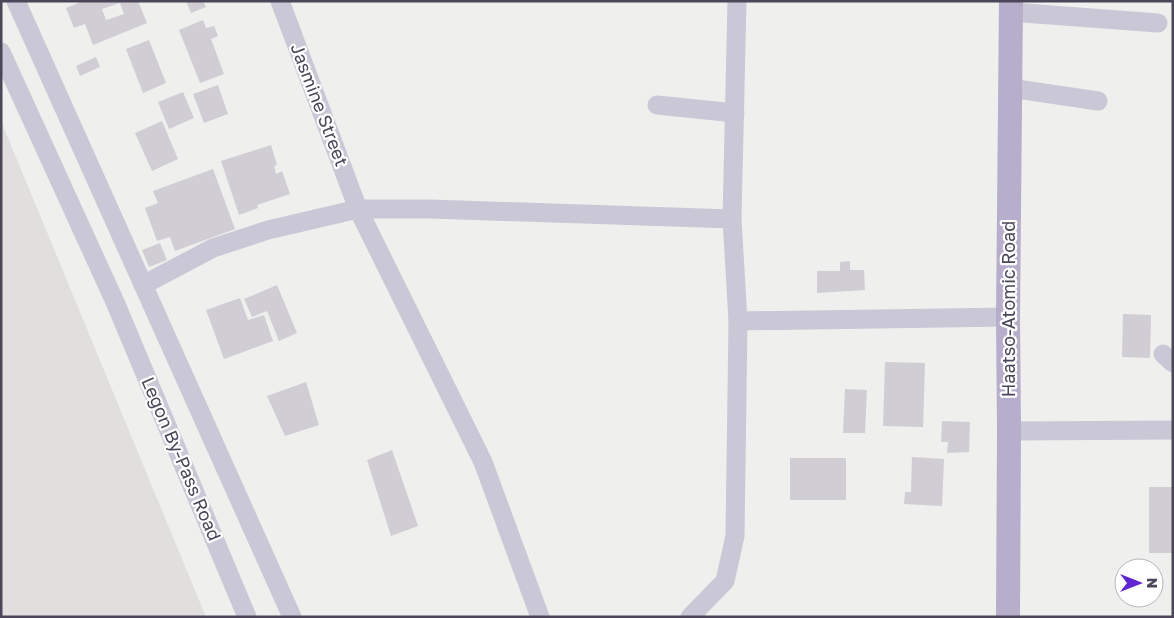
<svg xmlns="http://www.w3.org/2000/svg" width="1174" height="618" font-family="'Golos Text',sans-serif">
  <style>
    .education { fill: #e0dfde }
    .building { fill: #d0cdd4; fill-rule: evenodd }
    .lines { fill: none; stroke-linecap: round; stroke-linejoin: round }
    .minor { stroke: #cac7d6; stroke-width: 19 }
    .major { stroke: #b6aeca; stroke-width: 24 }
    .labels { text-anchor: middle; stroke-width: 4.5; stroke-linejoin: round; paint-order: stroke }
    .street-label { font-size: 18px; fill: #4b4659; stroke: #fff }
  </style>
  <rect width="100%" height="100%" fill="#efefed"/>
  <path class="education" d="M1,121L206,617H1Z"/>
  <g class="building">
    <path d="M83,1H138L147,23L93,45L85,24L74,28L66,8ZM120,3L124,14L106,20L102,9Z"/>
    <path d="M186,1H203L206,7L191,13Z"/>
    <path d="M203,20L206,28L214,26L218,36L211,39L224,74L200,83L179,30Z"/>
    <path d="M149,40L166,83L143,93L126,49Z"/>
    <path d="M96,57L100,67L80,76L76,66Z"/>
    <path d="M218,85L228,114L204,123L193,94Z"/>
    <path d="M183,92L194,118L169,129L158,102Z"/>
    <path d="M162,121L178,159L152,171L135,133Z"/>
    <path d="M271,145L277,165L274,166L276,174L282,171L290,194L257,205L258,208L239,215L221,161Z"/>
    <path d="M213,169L235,229L175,251L170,237L157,241L145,208L158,203L153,191Z"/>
    <path d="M160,243L167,260L149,267L142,250Z"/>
    <path d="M850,261V270H864L865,290L817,293V271H840V262Z"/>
    <path d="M277,285L297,333L279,341L267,311L252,317L244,299Z"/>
    <path d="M240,298L248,320L264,315L273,341L224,359L206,310Z"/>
    <path d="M1123,314L1151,315L1150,358L1122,357Z"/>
    <path d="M885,362L925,363L923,427L883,426Z"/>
    <path d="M306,382L319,425L285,436L267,396Z"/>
    <path d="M845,389L867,390L865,433H843Z"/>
    <path d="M942,421L970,422L969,452L947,453L948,442H941Z"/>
    <path d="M392,450L418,526L391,536L367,460Z"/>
    <path d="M912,457L944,459L942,506L904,504L905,492H911Z"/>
    <rect x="790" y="458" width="56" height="42"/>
    <rect x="1149" y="487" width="24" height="66"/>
  </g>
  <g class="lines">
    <g class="minor">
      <path d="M16,1L292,617"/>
      <path d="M280,1L358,209L483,462L540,617"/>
      <path d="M1011,12L1158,23"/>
      <path d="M1,52L115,302L247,617"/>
      <path d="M1010,88L1098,101"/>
      <path d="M657,105L735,113"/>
      <path d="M143,285L213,248L268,230L358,209H430L732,219"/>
      <path d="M738,321L1008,317"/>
      <path d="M1163,354L1173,363"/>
      <path d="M1009,431L1173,430"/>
      <path d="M690,617L725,581L735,536L738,321L732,219L737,1"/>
    </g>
    <path class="major" d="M1008,617L1009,431L1008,317L1011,1"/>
  </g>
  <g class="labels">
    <g class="street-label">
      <text transform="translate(319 105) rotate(69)" y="6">Jasmine Street</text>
      <text transform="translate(1009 309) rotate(-90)" y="6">Haatso-Atomic Road</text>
      <text transform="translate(181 459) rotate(67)" y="6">Legon By-Pass Road</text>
    </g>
  </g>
  <rect width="1174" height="618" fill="none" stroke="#4b4659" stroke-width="5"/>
  <g transform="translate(1139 583) rotate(90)"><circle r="24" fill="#ffffff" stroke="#b7b5bd"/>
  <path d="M0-4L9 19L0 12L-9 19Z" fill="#6024d2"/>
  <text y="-8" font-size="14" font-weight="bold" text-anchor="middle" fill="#4b4659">N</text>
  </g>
</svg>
